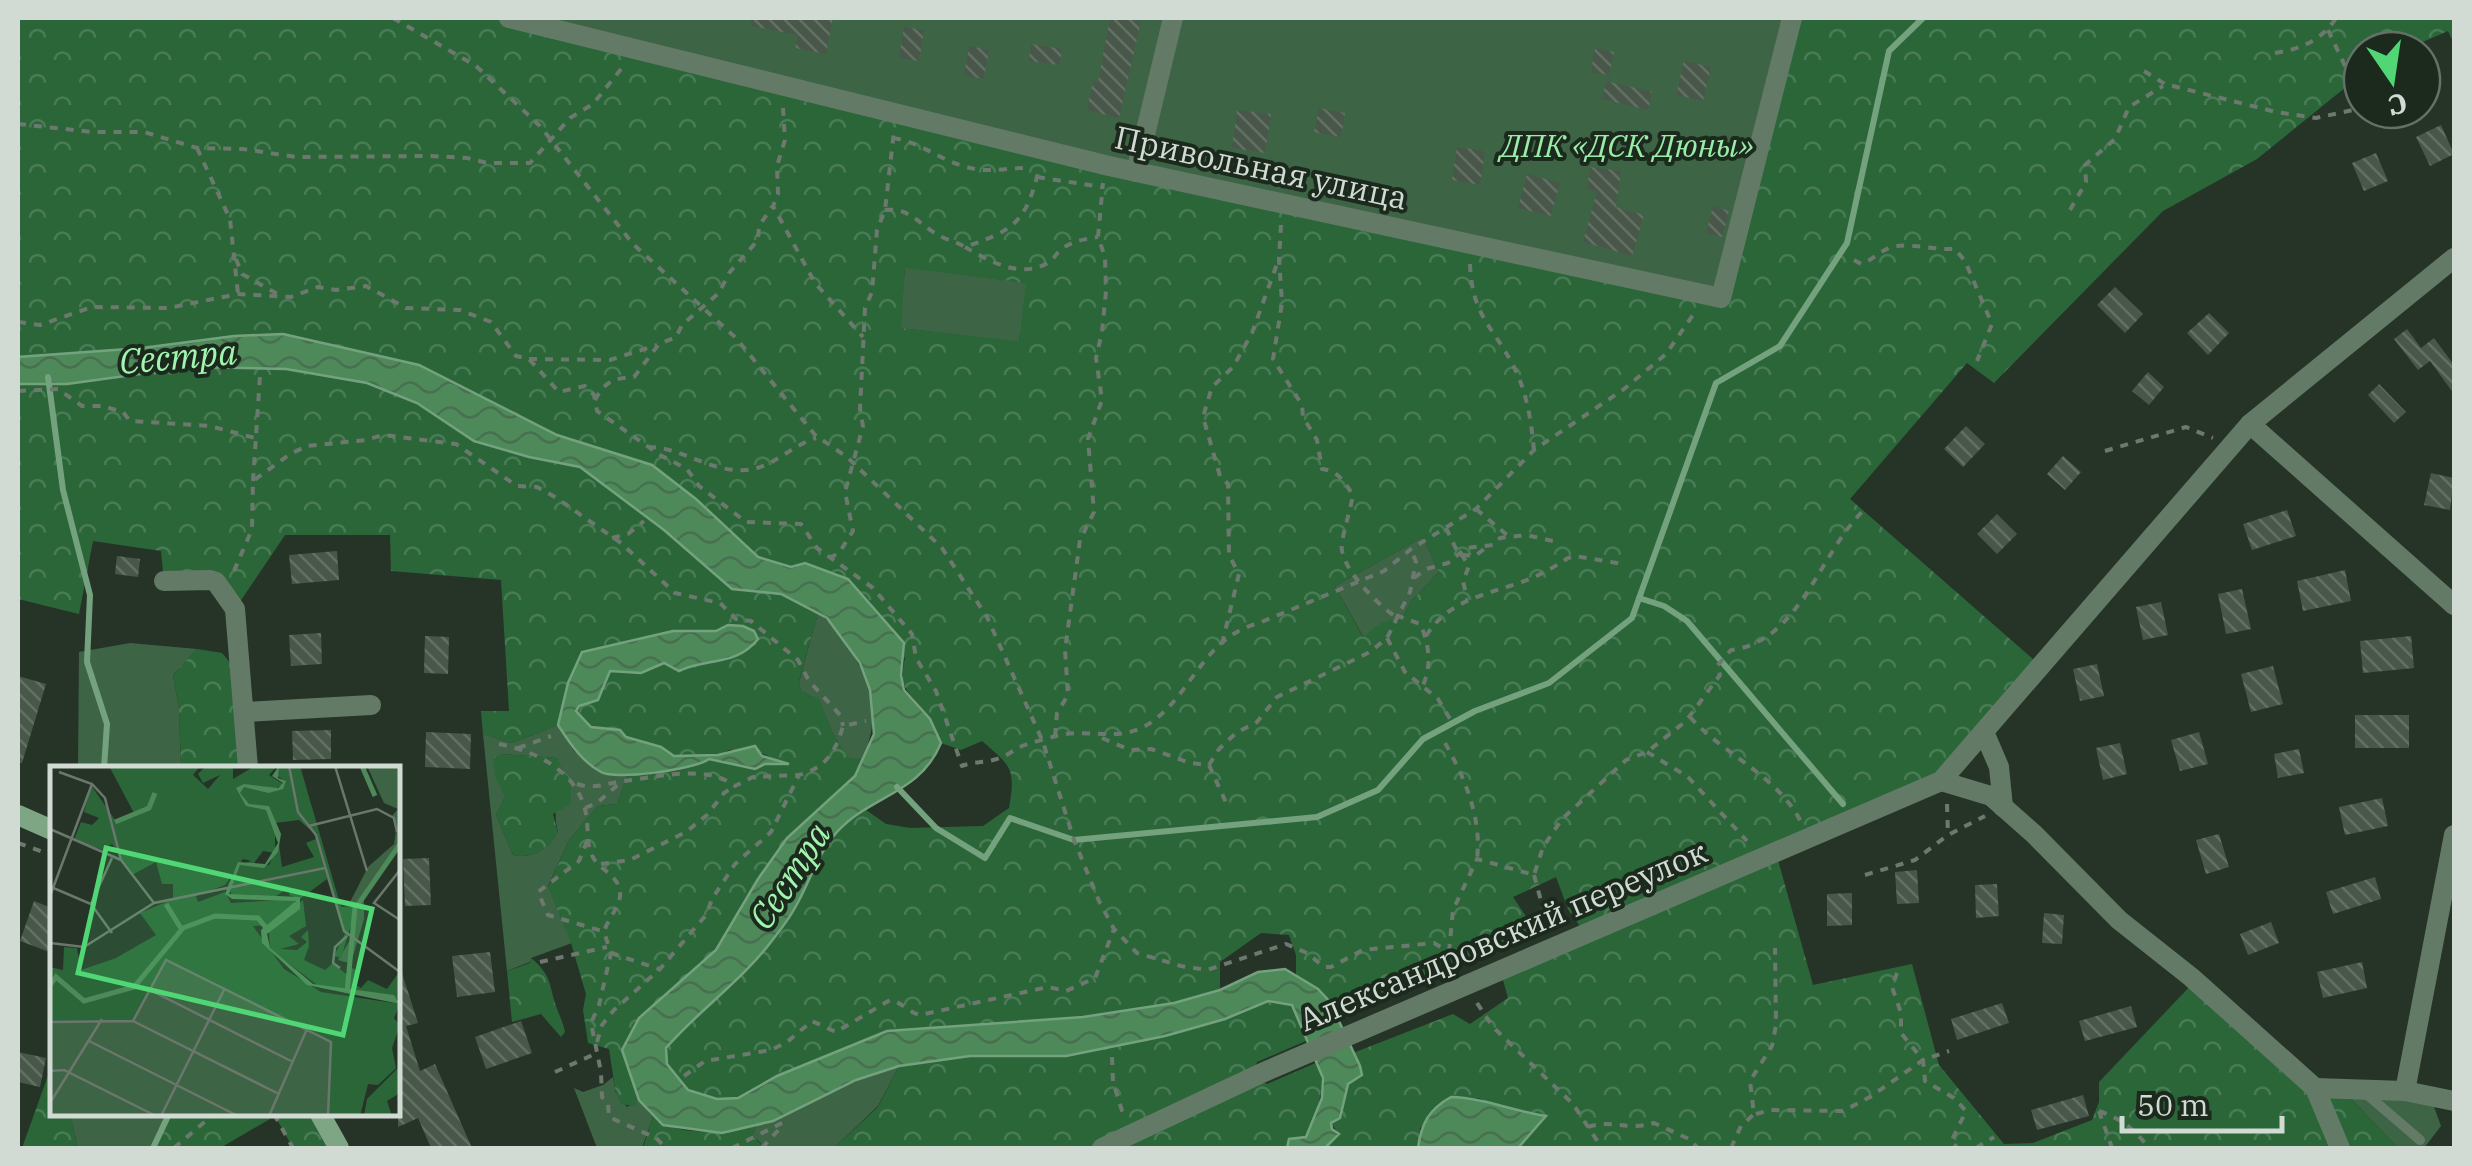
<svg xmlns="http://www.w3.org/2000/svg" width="2472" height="1166" font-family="'IBM Plex Serif',serif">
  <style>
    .green { fill: #3d6545; fill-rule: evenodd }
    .forest { fill: url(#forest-crowns); fill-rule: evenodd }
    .water { fill: url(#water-waves); stroke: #75a27e; stroke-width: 2.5 }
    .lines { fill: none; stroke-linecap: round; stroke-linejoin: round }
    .stream { stroke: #75a27e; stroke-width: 6 }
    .building { fill: url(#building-back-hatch) }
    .path { stroke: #6d796e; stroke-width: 4; stroke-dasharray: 8 8; stroke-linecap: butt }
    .lane { stroke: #637b66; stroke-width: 10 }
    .street { stroke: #637b66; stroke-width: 20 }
    .secondary { stroke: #7ea584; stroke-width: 20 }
    .labels { text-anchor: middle; stroke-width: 8; stroke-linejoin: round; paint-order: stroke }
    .park-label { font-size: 32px; font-style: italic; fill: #99eda8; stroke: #1c2a1e }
    .street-label { font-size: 32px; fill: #d2dbd3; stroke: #1c2a1e }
    .water-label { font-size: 35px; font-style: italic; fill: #a1f5b0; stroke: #1c2a1e }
    .inset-river { fill: none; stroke: #4d8959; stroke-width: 5 }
    .inset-road { fill: none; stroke: #6b776c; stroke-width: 2.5 }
    .view { fill: #50d674; fill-opacity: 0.15; stroke: #50d674; stroke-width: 5 }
    .inset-edge { fill: none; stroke: #d2dbd3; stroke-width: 5 }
  </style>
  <defs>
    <pattern id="forest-crowns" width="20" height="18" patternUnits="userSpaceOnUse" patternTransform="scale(2.5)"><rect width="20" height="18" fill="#2b6639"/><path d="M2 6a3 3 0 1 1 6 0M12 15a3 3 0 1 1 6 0" fill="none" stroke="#497b55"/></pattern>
    <pattern id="water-waves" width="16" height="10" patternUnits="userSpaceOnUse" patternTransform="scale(2.5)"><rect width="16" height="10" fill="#4d8959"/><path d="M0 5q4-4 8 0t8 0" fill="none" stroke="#487050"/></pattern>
    <pattern id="building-back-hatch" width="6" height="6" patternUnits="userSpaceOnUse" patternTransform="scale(2.5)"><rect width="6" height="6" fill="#48574a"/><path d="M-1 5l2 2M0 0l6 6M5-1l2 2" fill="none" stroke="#626f63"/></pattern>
  </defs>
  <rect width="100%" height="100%" fill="#263428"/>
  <g class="green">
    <path d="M509,18H1797L1721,298Z"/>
    <path d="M905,267L1027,283L1019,342L900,328Z"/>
    <path d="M1423,537L1439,572L1412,600L1401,620L1364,638L1335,586Z"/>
    <path d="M818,613C830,620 836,631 844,642C873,680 882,716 862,760L848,758L833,734L819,700L801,691L799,682Z"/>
    <path d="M130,643L197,649L173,675L179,709L181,768H78L79,652Z"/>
    <path d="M558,725L574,751L615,775L629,772L617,804L598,806L569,840L548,886L572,943L531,958L530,962L507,971L483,734L512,743ZM501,754L557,758C566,781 550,804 558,832C549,849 532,859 513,855L496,815L505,797Z"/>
    <path d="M899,1066L878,1106L834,1148H760L761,1143L752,1136L757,1124L773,1121L856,1080Z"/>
    <path d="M613,1077L616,1094L627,1107L639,1100L653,1117L642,1148H597L574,1088L583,1092L603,1085Z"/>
    <path d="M2342,1089L2430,1096L2441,1126L2424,1148H2398Z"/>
    <path d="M70,1114H169L153,1148H78Z"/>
  </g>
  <g class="forest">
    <path d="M18,18H509L1721,298L1797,18H2454V44L2448,31L2404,50H2362V74L2257,159L2163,211L1994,383L1967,363L1850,499L2041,666L1958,761L1776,853L1813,985L1912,964L1939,1065L2004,1144L2033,1143L2092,1120L2099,1102V1082L2195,981L2311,1084L2342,1089L2398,1148H1518L1545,1116L1508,1110L1478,1098L1420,1128L1418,1148H1319L1326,1147L1339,1134L1331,1123L1340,1118L1348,1084L1360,1066L1353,1053L1453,1014L1470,1024L1508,998L1500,969L1584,932L1568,909L1556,877L1513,897L1537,933L1337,1016L1318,989L1296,975V955L1289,935L1261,933L1220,962V990L1174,1003L1083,1017L887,1031L777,1076L738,1098L717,1099L688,1090L667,1064L666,1049L795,908L820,855L839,829L866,810L886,824L910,828L983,826L1009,808C1016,768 1011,766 982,741L961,750L941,743C936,733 933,722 926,714C909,690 898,691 905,658L791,567L758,557L652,465L557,435L419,365L234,336L142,348L18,357ZM905,268L1026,283L1019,341L901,328ZM1423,537L1439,572L1412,600L1401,620C1384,618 1375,627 1363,637L1335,586Z"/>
    <path d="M191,367L286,369L367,383L417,403L474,441L529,457L580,467L664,530L732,589L781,594L818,613L799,681L801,691L819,699L833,734L848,757L862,760L855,776L787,838L758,879L716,950L639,1018L622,1050L639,1100L633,1106L621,1104L616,1094L609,1049L588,1043L583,1010L586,994L571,943L548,887L569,840L598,806L617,804L629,772C651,776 690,772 709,759L755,769L765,764H785L757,751L729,750L718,755L674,756L661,747L626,737L620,730L591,727L575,711L606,685L609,671L641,673L664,663L679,671C698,662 721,661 742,654L716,631H673L582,652L568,683L558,725L512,743L483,734L481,711H509L501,580L391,571L390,535H285L235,609L216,583L164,581L161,551L93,541L79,614L18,599V384H67Z"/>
    <path d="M197,649L222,653L243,678L248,768H181L179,709L173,675Z"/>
    <path d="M501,754L557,758L562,769L571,779V804L553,814L558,833C549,849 532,859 513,855L496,815L505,797L495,777L493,758Z"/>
    <path d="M531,958C548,972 549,980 554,1000C557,1011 563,1021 565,1032L561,1037L541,1014L512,1022L507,971L530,963Z"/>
    <path d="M1267,1001L1292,1005L1308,1040L1257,1062L1254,1072L1093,1148H834L878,1107L899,1066L970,1056H1066L1165,1036L1225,1019Z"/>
    <path d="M1318,1062C1327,1089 1317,1111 1306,1137L1289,1140L1287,1148H1110L1258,1079L1267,1084Z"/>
    <path d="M50,1070L52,1071V1114H70L78,1148H22Z"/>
    <path d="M169,1114H320L340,1148H293L275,1116L220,1148H153Z"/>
    <path d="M653,1117C679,1138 727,1132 757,1124L752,1136L761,1144L760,1148H643Z"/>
  </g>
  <g class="water">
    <path d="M283,334L419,365L557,435L652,465L696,499L758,557L791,567L805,563L848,579L904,643L901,675L904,690L930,719L941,743C920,794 871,795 837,832C818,853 810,881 796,906C790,917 782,928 774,938C743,980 700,1009 666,1048L667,1064L688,1090L717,1099L738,1098L777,1076L887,1031L1083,1017L1174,1003L1220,990L1258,972L1285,969L1318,989L1330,1002L1360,1066L1362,1075L1348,1084L1340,1118L1331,1123L1332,1129L1339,1134L1326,1147L1287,1148L1289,1139L1306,1137L1322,1098L1323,1078L1292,1005L1268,1001L1225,1019L1165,1036L1066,1056H970L899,1066L856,1080L773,1121L722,1133L663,1125L639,1100L622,1050L639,1018L716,950L758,879L787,838L855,776L874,734L870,690L860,663L827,618L781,594L732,589L664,530L580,467L529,457L474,441L417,403L367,383L286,369L191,367L67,384H18V357L142,348L234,336Z"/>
    <path d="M728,625L743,626L754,631L758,639C737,666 706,658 679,671L664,663L641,673L610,671L598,700L579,706L576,711L591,727L620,730L626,737L661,747L674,756L718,755L755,746L762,756L789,764H765L755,769L709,759C694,770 616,780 601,772C581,761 570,743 558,725L568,683L582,652L673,631H716Z"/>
    <path d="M1451,1097C1484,1098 1513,1111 1546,1116L1518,1148H1418C1421,1124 1429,1109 1451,1097Z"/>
  </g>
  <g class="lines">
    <g class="stream">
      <path d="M48,377L63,490L90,595L87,662L107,724L104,768"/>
      <path d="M1639,598L1664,606L1687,621L1843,804"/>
      <path d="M897,787L936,828L985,858L1010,818L1074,840L1317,817L1378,790L1423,739L1475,711L1549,683L1632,618L1716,383L1780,346L1847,243L1889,51L1923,18"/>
      <path d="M153,1148L169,1114"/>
    </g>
  </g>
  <g class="building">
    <path d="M751,18H833L826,54L795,48L798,35L751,26Z"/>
    <path d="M1110,18L1141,21L1119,118L1087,110L1093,81L1098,82Z"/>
    <path d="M904,27L924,30L919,61L899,58Z"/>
    <path d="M1031,44L1062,49L1060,65L1029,61Z"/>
    <path d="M969,46L989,50L984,79L964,75Z"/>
    <path d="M1595,48L1614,52L1609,75L1591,72Z"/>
    <path d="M1684,61L1711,67L1703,101L1676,95Z"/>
    <path d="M1606,81L1652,92L1648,110L1602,99Z"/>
    <path d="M1319,108L1345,113L1341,137L1314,132Z"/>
    <path d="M1237,110L1271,114L1265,153L1232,148Z"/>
    <path d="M2441,125L2454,154L2430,166L2416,137Z"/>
    <path d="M1457,147L1485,151L1480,185L1452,180Z"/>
    <path d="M2376,153L2388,181L2364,191L2352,163Z"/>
    <path d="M1590,167L1621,171L1616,207L1644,215L1632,256L1583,242L1597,191L1587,190Z"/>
    <path d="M1527,174L1560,183L1551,216L1518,208Z"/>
    <path d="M1713,206L1729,211L1722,237L1706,233Z"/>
    <path d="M2115,287L2143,314L2125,333L2097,305Z"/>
    <path d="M2209,313L2229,333L2208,355L2187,333Z"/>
    <path d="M2407,329L2421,348L2434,338L2454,365V394L2430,361L2418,370L2394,339Z"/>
    <path d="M2148,372L2164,387L2149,405L2132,391Z"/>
    <path d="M2379,384L2406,412L2394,423L2368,395Z"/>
    <path d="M1966,426L1985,444L1963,467L1944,449Z"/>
    <path d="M2063,456L2081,472L2065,490L2047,474Z"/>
    <path d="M2431,473L2454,478L2450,510L2424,505Z"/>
    <path d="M2287,510L2296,536L2252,550L2243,524Z"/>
    <path d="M1997,514L2017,534L1997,554L1977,534Z"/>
    <path d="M337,551L339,580L292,584L289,555Z"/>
    <path d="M117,556L140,559L138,577L115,574Z"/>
    <path d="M2345,570L2351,601L2303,611L2297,581Z"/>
    <path d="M2242,589L2251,629L2226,634L2218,594Z"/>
    <path d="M2161,602L2168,635L2143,640L2136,607Z"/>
    <path d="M321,633L322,664L291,666L289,635Z"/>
    <path d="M425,636L449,637L448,674L424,673Z"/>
    <path d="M2411,636L2414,668L2363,673L2360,641Z"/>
    <path d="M2097,664L2104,696L2080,701L2073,669Z"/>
    <path d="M2273,666L2283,704L2251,712L2241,674Z"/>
    <path d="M18,676L46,684L22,763H18Z"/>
    <rect x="2355" y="715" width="54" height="33"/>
    <path d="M331,730V759L293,760L292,731Z"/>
    <path d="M426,732L471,734L470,769L425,767Z"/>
    <path d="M2199,732L2208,764L2180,771L2171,740Z"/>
    <path d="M2120,743L2127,774L2103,780L2096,748Z"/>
    <path d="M2299,749L2304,773L2278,778L2274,754Z"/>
    <path d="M2382,798L2388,826L2345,835L2339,807Z"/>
    <path d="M2219,834L2229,867L2206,874L2196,840Z"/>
    <path d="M429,858L431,905L405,906L403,859Z"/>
    <path d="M1917,870L1919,903L1897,904L1895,872Z"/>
    <path d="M2375,877L2381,899L2333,914L2326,892Z"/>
    <path d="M1997,884L1999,916L1976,918L1975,885Z"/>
    <path d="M1852,893V925L1827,926V894Z"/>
    <path d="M34,901L52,908V953L20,941Z"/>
    <path d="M2044,913L2064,915L2062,944L2042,943Z"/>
    <path d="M2271,922L2279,943L2248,955L2240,934Z"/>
    <path d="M490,952L495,992L457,997L452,956Z"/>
    <path d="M2362,962L2367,988L2323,998L2317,972Z"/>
    <path d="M401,970L418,1023L406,1026L420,1071L435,1064L472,1148H431L418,1118L398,1127V971Z"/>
    <path d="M2002,1003L2009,1023L1957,1040L1951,1019Z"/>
    <path d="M2131,1006L2137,1027L2085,1041L2079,1021Z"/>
    <path d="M521,1021L532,1053L486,1069L475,1037Z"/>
    <path d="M18,1052L46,1058L40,1087L18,1082Z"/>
    <path d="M2083,1095L2089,1116L2037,1130L2031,1110Z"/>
  </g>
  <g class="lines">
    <g class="path">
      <path d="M393,18L476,66L540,126L633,244L736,338L815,435L847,457L942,548L987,617L1043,742L1074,840L1099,901L1114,929L1137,953L1181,966L1207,970L1286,944L1307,953L1324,967H1331L1363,950L1434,943L1449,952L1458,969"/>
      <path d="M2328,30L2362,102"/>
      <path d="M2275,53C2301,49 2322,40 2336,18"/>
      <path d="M2144,71L2165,84L2276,112L2316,118L2362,108"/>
      <path d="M783,108L785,140L777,166L778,194L773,206L815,283L863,337"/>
      <path d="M2367,110L2392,126"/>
      <path d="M18,124L93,132H144L197,148L243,149L296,157L431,156L467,158L487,163H530L570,118L593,104L622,68"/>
      <path d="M893,138C922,142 946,165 976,169C991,172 1009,168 1024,168"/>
      <path d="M197,148L230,219L238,294"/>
      <path d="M1037,177L1102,187"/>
      <path d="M885,210C912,207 920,227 942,237C950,241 957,242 965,247C1015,230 1026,222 1039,169"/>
      <path d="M2070,210L2086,182L2085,165L2115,139L2129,107L2163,86"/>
      <path d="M1281,225L1279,259L1282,303L1273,359L1302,405L1303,417L1317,440L1322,469C1339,471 1344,482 1353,495C1350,511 1345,526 1342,542C1337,565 1377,604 1396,617"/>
      <path d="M965,247C989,261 1021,280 1049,262C1054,259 1056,254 1060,250C1072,241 1085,239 1098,237"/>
      <path d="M236,259L242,274L281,296"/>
      <path d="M1854,260L1861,264C1874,260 1883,247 1897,246C1914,244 1936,250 1955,249L1965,261L1992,324L1977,361"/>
      <path d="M1470,264C1472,315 1491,324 1513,365C1527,392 1531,420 1534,450"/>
      <path d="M18,322L40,325L92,307L168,308L238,294L291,297L318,287L336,290L366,286L406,308L460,310L491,322L516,356L529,359L559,392L585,386L594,395L597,411L660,455L687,469L699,486L746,522L801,524L817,548L873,588L912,634L916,658L936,691L962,766C974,761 987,763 1000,758C1007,756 1013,750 1020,747C1025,744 1049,738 1056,736C1090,727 1120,745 1153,721C1193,692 1204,637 1259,623L1384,571L1411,549L1476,509L1534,450L1624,389L1666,354L1695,312"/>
      <path d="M529,359L610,360L657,345"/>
      <path d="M18,391L58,389L82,406H102L123,412L130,421L210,426L255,438"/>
      <path d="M595,400C605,381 614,378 634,377L659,344L676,337L682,325L719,293L729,273L758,240L759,226L772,207"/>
      <path d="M648,447C682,447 710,473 746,470C771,469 792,445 816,438"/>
      <path d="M2105,451L2186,427L2213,438"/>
      <path d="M253,481L260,376"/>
      <path d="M1476,509L1507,535"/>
      <path d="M1446,528L1459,555"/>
      <path d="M612,538L628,534L644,521"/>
      <path d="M1461,554L1469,566L1463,581L1467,599"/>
      <path d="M1462,555L1475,556L1488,546"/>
      <path d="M829,558L839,553L853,531L845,492L863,426L860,409L865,308L872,292L877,230L885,210L894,131"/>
      <path d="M234,571L252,529L253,481L290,454L307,446L366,440L383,435L456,444L517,486L537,487L555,497L621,543L675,593L720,603L736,619L751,621L798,660L809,681L841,716L843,726"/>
      <path d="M1414,578L1426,569L1448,563L1466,548L1493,545L1500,538L1526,535L1557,542"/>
      <path d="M1396,615L1420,624C1429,642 1432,666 1423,685"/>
      <path d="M1426,636C1448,601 1483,595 1519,583C1537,577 1553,568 1568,558L1575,556L1623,564"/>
      <path d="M1387,638L1405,672L1438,699L1450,719"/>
      <path d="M1222,644L1239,574L1229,555L1228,484L1220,476L1203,417L1212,387L1233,367L1252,333L1277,264"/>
      <path d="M1690,717C1724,755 1778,776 1801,822"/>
      <path d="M1055,736L1057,713L1068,695L1065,650L1080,540L1094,512L1088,439L1102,400L1096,358L1102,332L1106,291L1105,257L1098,237L1103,183"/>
      <path d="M1102,738L1130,750L1151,749L1190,763L1209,765L1219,749L1236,733L1257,722L1277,697L1370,652L1387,638L1410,592L1416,562L1411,549"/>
      <path d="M1445,743C1465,778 1482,819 1477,859"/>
      <path d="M499,744C540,752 583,775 587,821C588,832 587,849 594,859C602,871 622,878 620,896C619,908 607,920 604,932L611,953L599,1005L591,1023L601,1072L602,1097L608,1103L609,1117L656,1138L666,1148"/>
      <path d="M518,748L551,736"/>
      <path d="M1647,752L1688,777L1747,841"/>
      <path d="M1209,765L1228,807"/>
      <path d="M577,784C595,790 606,783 624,781C658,777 707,764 735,786L753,777L799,775"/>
      <path d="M1947,804L1948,835"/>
      <path d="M585,808L597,803L621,782"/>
      <path d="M587,841L579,861L538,892L548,915L602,931"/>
      <path d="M18,843L46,853L51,851"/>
      <path d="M601,864L630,860L686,832L707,815L724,793L735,786"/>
      <path d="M1534,875L1543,908L1555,926"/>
      <path d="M1865,875L1915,860L1948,835L1985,816"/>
      <path d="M1449,952L1453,910L1477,859L1534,875L1543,847L1562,819L1626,760L1647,752L1686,721L1720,675L1717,666L1731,650C1799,642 1819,555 1862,512"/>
      <path d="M611,953L659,969"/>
      <path d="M540,962L607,947"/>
      <path d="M1897,973L1892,987L1901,1013V1033L1923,1060L1925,1081L1954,1098L1966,1111L1951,1142L1958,1148"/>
      <path d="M1477,1003L1493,1027L1573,1104L1602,1148"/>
      <path d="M597,1042L602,1025L614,1010L660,969L706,915L712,899L735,864L771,832L799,775C826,768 836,751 843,726L866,721"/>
      <path d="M1112,1057L1113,1082L1124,1117"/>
      <path d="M555,1072L597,1053"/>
      <path d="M684,1076L705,1061L771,1050L787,1042L812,1021L836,1032L890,1000C902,1002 908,1012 920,1015L1048,987L1066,991L1095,978L1114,929"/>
      <path d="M2099,1111C2122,1119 2134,1129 2149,1148"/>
      <path d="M2099,1111L2112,1148"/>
      <path d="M274,1114L293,1148"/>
      <path d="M1756,1114L1770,1110L1843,1111L1870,1097L1923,1060L1949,1051"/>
      <path d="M1588,1127C1613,1119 1627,1131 1654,1123L1689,1139L1698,1148"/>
      <path d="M174,1148L214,1114"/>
      <path d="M732,1148L786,1121"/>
      <path d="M762,1148L783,1125"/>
      <path d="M1731,1148L1741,1126L1754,1114L1750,1081L1772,1046L1776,1025L1775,948"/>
      <path d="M1976,1148L1994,1137"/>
    </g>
    <path class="lane" d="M2364,1092L2420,1140"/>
    <g class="street">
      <path d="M509,18L1109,166L1721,298L1792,18"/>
      <path d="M1136,172L1173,18"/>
      <path d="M2250,424L2454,605"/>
      <path d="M164,581L210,580L216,582L235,609L248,768"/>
      <path d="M246,712L371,705"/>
      <path d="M1984,732L1999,767L2003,807"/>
      <path d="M1941,781L1991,796L2034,834L2119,920L2191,977L2315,1088L2340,1148"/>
      <path d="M2315,1088L2405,1091L2454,1101"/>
      <path d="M2405,1091L2454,835"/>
      <path d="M1102,1148L1264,1072L1941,781L2250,424L2454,258"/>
    </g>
    <g class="secondary">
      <path d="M18,815L52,830"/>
      <path d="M320,1114L339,1148"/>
    </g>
  </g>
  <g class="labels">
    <g class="park-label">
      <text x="1627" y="157">ДПК «ДСК Дюны»</text>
    </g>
    <g class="street-label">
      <text transform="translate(1261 168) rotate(12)" y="11">Привольная улица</text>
      <text transform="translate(1503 936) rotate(-23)" y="11">Александровский переулок</text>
    </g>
    <g class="water-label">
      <text transform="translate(178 357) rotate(-5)" y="12">Сестра</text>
      <text transform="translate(790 876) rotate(-57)" y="12">Сестра</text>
    </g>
  </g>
  <g transform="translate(50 766)">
    <rect width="350" height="350" fill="#263428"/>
    <path d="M317,0H350V80L314,133V153L301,197L295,196L288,194L303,169L306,140H298L318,101L344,78L346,65L342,50L348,43L334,37ZM116,194L281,276L278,350H0V256Z" fill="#3d6545"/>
    <path d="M59,0H150L143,9L158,23L170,9L153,17L148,8L156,0H183V13L205,0H227L219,9L233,18L219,27L230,23L235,15L226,9L229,0H250L291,141L307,140L291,192L284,190L295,168L277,113L250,133L239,129L240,121L223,132L182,130L178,118L190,99L201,95L193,93L175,119L146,130L148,136L175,126L181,137L243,133L247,140L223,159L203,160L234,203L271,226L350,238L344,252L350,259L342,282L346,302L328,319L318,318L310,350H278L281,276L116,194L83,254L0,256V201L13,204L14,181L27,182L31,204L66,192L106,169L90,147L123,133V118H112L106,96L82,109L62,78L53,84L24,74L31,56L42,59L49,52L34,46L41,19L65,54L84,47ZM249,54L264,67L266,73L256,77L264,91L232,101L229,79L219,99L204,97L213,85L225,87V57ZM253,134L256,160L239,170L249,178L230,183L247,184L257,176L251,171L258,164L259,180L254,194L275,204L283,197L296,208L300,201L308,205L304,218L311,222L318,214L337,223L349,206L350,233L271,222L220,183L219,166ZM350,300V327L337,335L342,350H314L317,333Z" fill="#2b6639" fill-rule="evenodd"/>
    <path d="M229,0L228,12L236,15L233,23L219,27L194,21L190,27L199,38L219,40L231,68L228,86L214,102L190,99L179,128L250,131V143L217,168L220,182L263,218L344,229L350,238L257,219L212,177L211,164L246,135L182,133L175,128L188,96L215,98L228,77L216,44L196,40L186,22L194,18L228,22L233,17L222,10Z" fill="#4d8959"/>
    <path class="inset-river" d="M312,0L325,30M65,56L99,42L105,27M116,138L132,164M307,140L350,78M0,219L6,211L34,235L84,221L133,162L165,150L208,152L217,163M297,227L305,141"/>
    <path class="inset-road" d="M239,0L248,46L266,69L294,165L350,206M285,0L317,105M9,6L42,18L55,32L71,94L104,137M259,60L327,43L344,52L347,66M0,63L71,94M350,104L324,137L350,154M1,121L41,138L62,167M0,130L42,18M41,138L62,92M0,177L34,181L104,137L275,102M290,202L283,197L285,181L297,170M100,224L243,296M83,255L229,328M0,256L83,255L116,194L281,276L278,350M39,275L188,350M0,305L14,304L106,350M0,337L52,253M111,350L175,222M219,350L257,263"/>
    <path class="view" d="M56,82L322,143L293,269L28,207Z"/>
    <rect width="350" height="350" class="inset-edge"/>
  </g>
  <rect width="2472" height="1166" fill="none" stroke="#d2dbd3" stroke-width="40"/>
  <g transform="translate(2392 80) rotate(167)"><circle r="48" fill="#1c2a1e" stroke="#657166" stroke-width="2.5"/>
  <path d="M0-8L18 38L0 25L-18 38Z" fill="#50d674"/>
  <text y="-15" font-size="28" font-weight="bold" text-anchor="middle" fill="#d2dbd3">С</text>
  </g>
  <path d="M2122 1116v15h160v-15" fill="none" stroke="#d2dbd3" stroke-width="5"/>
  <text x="2137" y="1116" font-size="30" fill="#d2dbd3" stroke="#1c2a1e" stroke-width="8" paint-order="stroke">50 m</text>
</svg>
